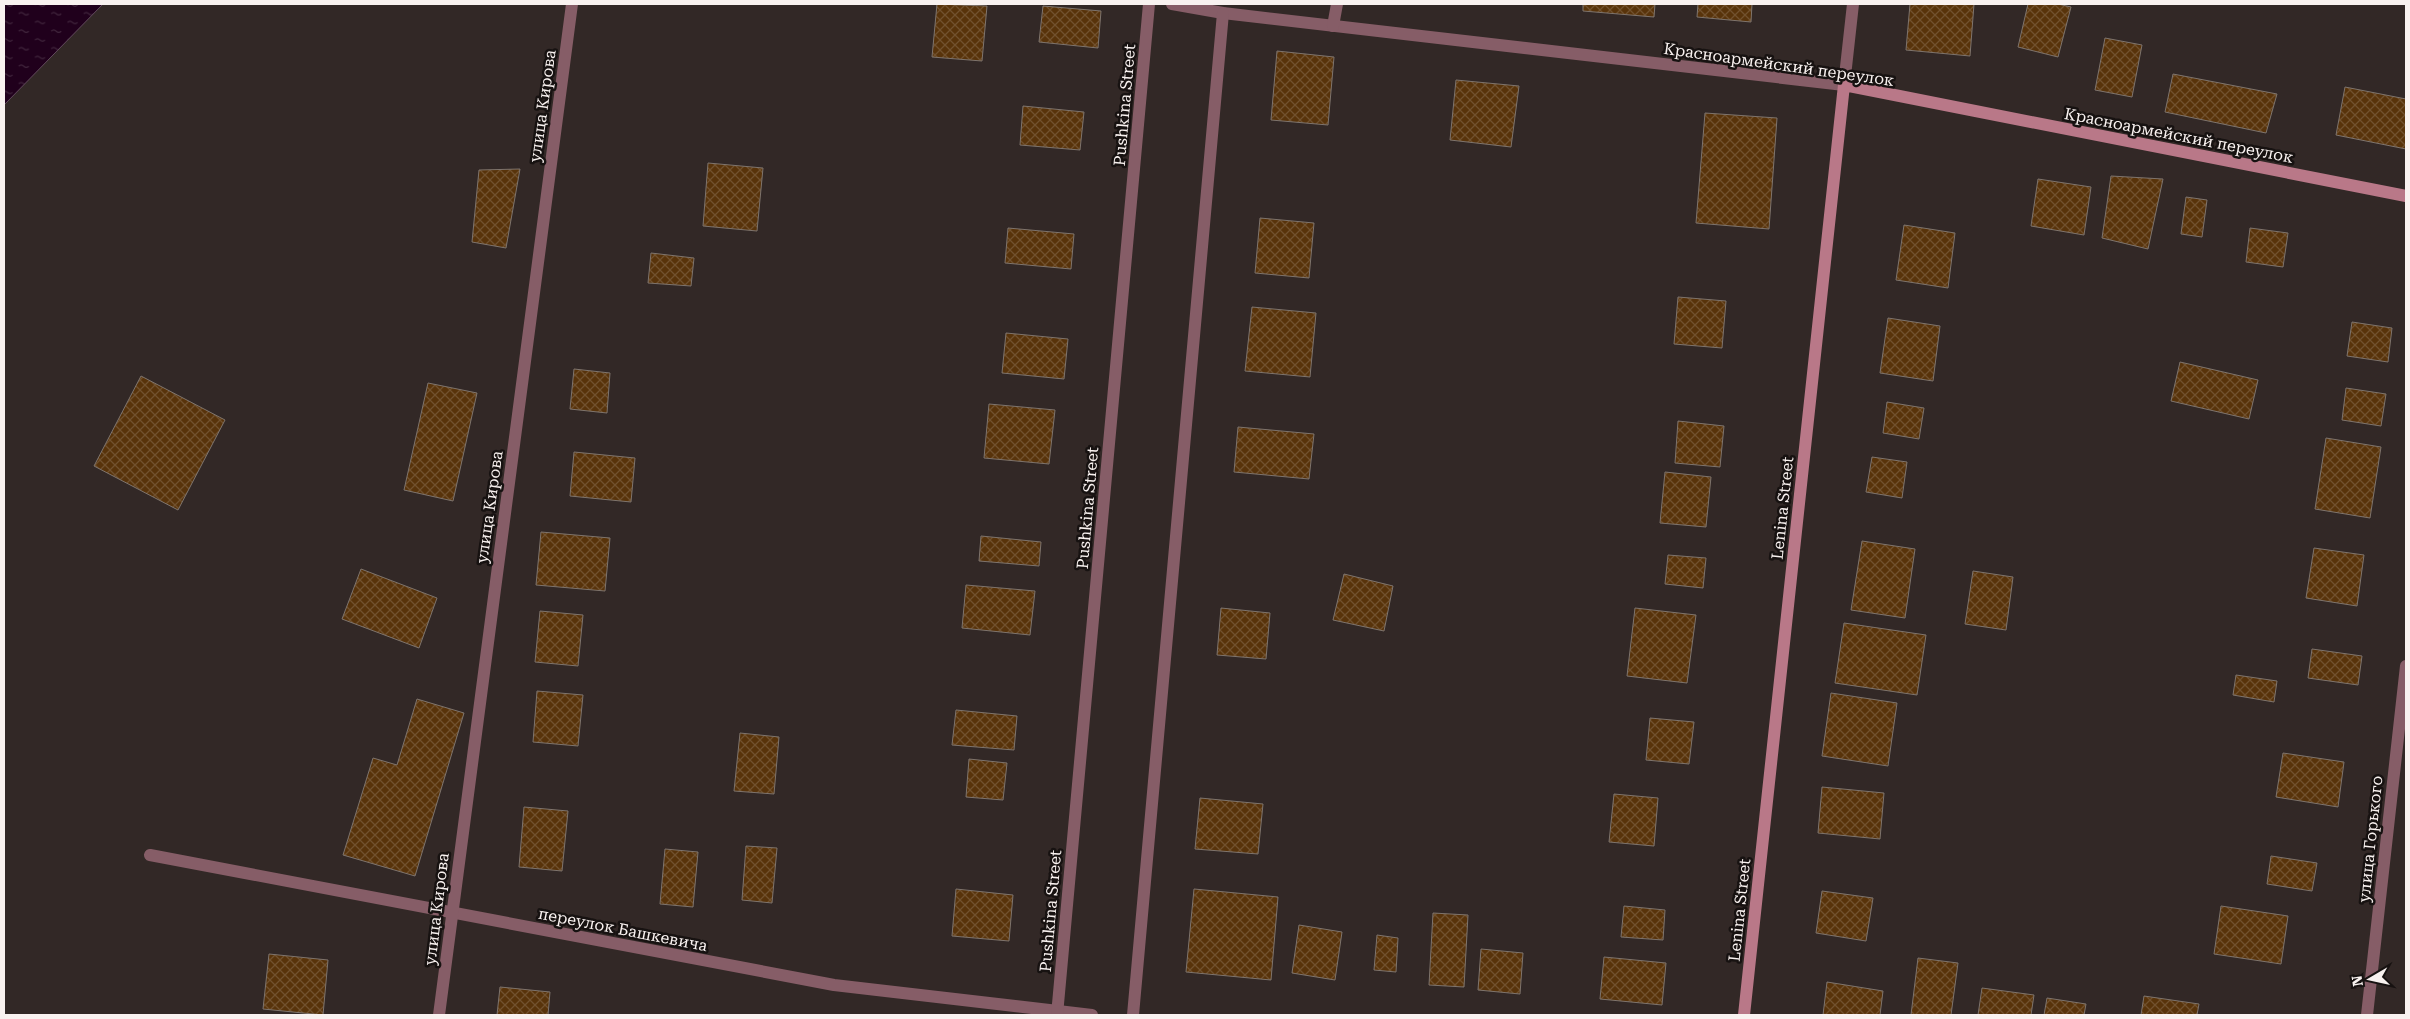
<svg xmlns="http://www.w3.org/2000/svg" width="2410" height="1019" font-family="'Roboto Serif',serif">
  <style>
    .water { fill: url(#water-ripples); stroke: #61495c }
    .building { fill: url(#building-cross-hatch); stroke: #7e746d }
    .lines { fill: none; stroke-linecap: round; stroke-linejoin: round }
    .street { stroke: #865d67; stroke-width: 12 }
    .secondary { stroke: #b97888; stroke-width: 12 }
    .labels { text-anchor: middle; stroke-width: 5; stroke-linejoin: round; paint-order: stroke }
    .street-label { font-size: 16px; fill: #f9f2f0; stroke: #171211 }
  </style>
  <defs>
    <pattern id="water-ripples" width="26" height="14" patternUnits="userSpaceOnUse" patternTransform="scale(1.25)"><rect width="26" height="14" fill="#20001c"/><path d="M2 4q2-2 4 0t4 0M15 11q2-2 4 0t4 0" fill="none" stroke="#41263d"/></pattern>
    <pattern id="building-cross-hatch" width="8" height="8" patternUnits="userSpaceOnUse" patternTransform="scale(1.25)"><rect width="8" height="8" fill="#58330a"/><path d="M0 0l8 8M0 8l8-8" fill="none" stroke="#71512e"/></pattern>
  </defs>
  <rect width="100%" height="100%" fill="#322826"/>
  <path class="water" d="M4,4H103L4,105Z"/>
  <g class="building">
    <path d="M937,4L987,6L982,61L932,57Z"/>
    <path d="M1583,4H1655L1654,17L1583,11Z"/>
    <path d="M1698,4H1752L1751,22L1697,17Z"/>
    <path d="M1910,4H1974L1970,56L1906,50Z"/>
    <path d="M2028,4H2058L2071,7L2058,57L2018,47Z"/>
    <path d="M1043,6L1101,11L1098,48L1039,42Z"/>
    <path d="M2105,38L2142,45L2132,97L2095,90Z"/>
    <path d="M1277,51L1334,57L1328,125L1271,120Z"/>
    <path d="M2173,74L2277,94L2266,133L2165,112Z"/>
    <path d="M1456,80L1519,86L1511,147L1450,140Z"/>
    <path d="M2345,87L2406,99V149L2336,135Z"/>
    <path d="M1023,106L1084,112L1080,150L1020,145Z"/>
    <path d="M1705,113L1777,118L1769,229L1696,223Z"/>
    <path d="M708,163L763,168L757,231L703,226Z"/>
    <path d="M520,169L506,248L472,242L479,170Z"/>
    <path d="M2111,176L2163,179L2148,249L2102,238Z"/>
    <path d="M2038,179L2091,187L2084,235L2031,226Z"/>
    <path d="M2186,197L2207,200L2202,237L2181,234Z"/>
    <path d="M1260,218L1314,223L1309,278L1255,273Z"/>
    <path d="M1904,225L1955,233L1948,288L1896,280Z"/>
    <path d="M1008,228L1074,234L1071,269L1005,263Z"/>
    <path d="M2250,228L2288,233L2283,267L2246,262Z"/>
    <path d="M651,253L694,258L691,286L648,283Z"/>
    <path d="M1678,297L1726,301L1722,348L1674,344Z"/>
    <path d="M1252,307L1316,313L1310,377L1245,371Z"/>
    <path d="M1888,318L1940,326L1933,381L1880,373Z"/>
    <path d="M2352,322L2392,328L2388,362L2347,356Z"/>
    <path d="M1006,333L1068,339L1064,379L1002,373Z"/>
    <path d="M2180,362L2258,380L2249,419L2171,401Z"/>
    <path d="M574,369L610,373L607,413L570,409Z"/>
    <path d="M141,376L225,420L178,510L94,466Z"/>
    <path d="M428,383L477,393L453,501L404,490Z"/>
    <path d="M2346,388L2386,394L2381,426L2342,420Z"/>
    <path d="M1887,402L1924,408L1919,439L1883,433Z"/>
    <path d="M989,404L1055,410L1049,464L984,458Z"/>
    <path d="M1678,421L1724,426L1720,467L1675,463Z"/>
    <path d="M1238,427L1314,434L1309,479L1234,472Z"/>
    <path d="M2326,438L2381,447L2370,518L2315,509Z"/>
    <path d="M574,452L635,458L631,502L570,496Z"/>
    <path d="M1872,457L1907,462L1902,498L1866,492Z"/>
    <path d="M1665,472L1711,477L1706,527L1660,523Z"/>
    <path d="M541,532L610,538L605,591L536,585Z"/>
    <path d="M981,536L1041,542L1039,566L979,561Z"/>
    <path d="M1862,541L1915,549L1905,618L1851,610Z"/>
    <path d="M2314,548L2364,555L2357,606L2306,598Z"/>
    <path d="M1668,555L1706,558L1703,588L1665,584Z"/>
    <path d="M361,569L437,598L419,648L342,619Z"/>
    <path d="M1973,571L2013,577L2006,630L1965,624Z"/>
    <path d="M1344,574L1393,586L1384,631L1333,620Z"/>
    <path d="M966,585L1035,591L1030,635L962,628Z"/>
    <path d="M1221,608L1270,613L1266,659L1217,655Z"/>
    <path d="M1635,608L1696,615L1687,683L1627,676Z"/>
    <path d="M540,611L583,615L578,666L535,662Z"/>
    <path d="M1844,623L1926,635L1917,695L1835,683Z"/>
    <path d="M2312,649L2362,656L2358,685L2308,678Z"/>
    <path d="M2236,675L2277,681L2274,702L2233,695Z"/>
    <path d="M537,691L583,695L578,746L533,742Z"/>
    <path d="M1831,693L1897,703L1888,766L1822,756Z"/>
    <path d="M417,699L464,713L415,876L343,855L373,758L397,765Z"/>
    <path d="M956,710L1017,716L1014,750L952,745Z"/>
    <path d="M1650,718L1694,722L1689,764L1646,760Z"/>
    <path d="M740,733L779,737L774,794L734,791Z"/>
    <path d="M2283,753L2344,762L2338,807L2276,797Z"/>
    <path d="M969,759L1007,763L1003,800L966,797Z"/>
    <path d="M1822,787L1884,793L1880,839L1818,833Z"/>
    <path d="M1614,794L1658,798L1654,846L1609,842Z"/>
    <path d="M1200,798L1263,804L1258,854L1195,849Z"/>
    <path d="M524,807L568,811L562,871L519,867Z"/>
    <path d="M746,846L777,848L772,903L742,900Z"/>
    <path d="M665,849L698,852L693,907L660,904Z"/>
    <path d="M2271,856L2317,863L2312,891L2267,884Z"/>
    <path d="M956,889L1013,895L1009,941L952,936Z"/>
    <path d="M1194,889L1278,897L1271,980L1186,972Z"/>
    <path d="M1822,891L1873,898L1866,941L1816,933Z"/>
    <path d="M1624,906L1665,910L1663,940L1621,937Z"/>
    <path d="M2221,906L2288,916L2281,964L2214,954Z"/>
    <path d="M1433,913L1468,915L1464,987L1429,985Z"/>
    <path d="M1299,925L1342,932L1335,980L1292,973Z"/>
    <path d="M1377,935L1398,938L1396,972L1374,970Z"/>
    <path d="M1481,949L1523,953L1520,994L1478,990Z"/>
    <path d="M269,954L328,960L323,1015L263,1009Z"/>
    <path d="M1604,957L1666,963L1662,1005L1600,999Z"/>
    <path d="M1918,958L1958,963L1951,1015H1911Z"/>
    <path d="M1827,982L1883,991L1880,1015H1823Z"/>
    <path d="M500,987L550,992L548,1015H497Z"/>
    <path d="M1982,988L2034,995L2031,1015H1978Z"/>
    <path d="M2144,996L2199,1004L2197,1015H2141Z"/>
    <path d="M2047,998L2086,1004L2084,1015H2044Z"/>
  </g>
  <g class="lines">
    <g class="street">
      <path d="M1172,4L1223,13L1844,85L1853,4"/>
      <path d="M1333,26L1337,4"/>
      <path d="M150,855L834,985L1092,1015"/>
      <path d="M439,1015L572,4"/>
      <path d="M1057,1015L1149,4"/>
      <path d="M1133,1015L1223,13"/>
      <path d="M2367,1015L2406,666"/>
    </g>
    <path class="secondary" d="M1744,1015L1844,85L2406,196"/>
  </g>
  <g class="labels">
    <g class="street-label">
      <text transform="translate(1779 64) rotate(8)" y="6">Красноармейский переулок</text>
      <text transform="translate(1124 105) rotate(-85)" y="6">Pushkina Street</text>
      <text transform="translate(542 106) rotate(-82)" y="6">улица Кирова</text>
      <text transform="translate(2179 135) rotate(11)" y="6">Красноармейский переулок</text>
      <text transform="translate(489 507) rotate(-82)" y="6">улица Кирова</text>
      <text transform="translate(1087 508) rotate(-85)" y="6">Pushkina Street</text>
      <text transform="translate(1782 508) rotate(-84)" y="6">Lenina Street</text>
      <text transform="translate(2370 839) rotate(-84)" y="6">улица Горького</text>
      <text transform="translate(436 909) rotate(-83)" y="6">улица Кирова</text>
      <text transform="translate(1739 910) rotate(-84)" y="6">Lenina Street</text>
      <text transform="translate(1050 911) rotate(-85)" y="6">Pushkina Street</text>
      <text transform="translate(623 929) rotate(11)" y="6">переулок Башкевича</text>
    </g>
  </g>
  <rect width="2410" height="1019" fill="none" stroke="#f9f2f0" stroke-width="10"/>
  <g transform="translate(2370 979) rotate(261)" stroke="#171211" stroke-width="4" paint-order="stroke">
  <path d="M0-4L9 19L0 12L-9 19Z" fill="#f9f2f0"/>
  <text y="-8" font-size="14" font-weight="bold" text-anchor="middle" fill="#f9f2f0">N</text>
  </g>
</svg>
